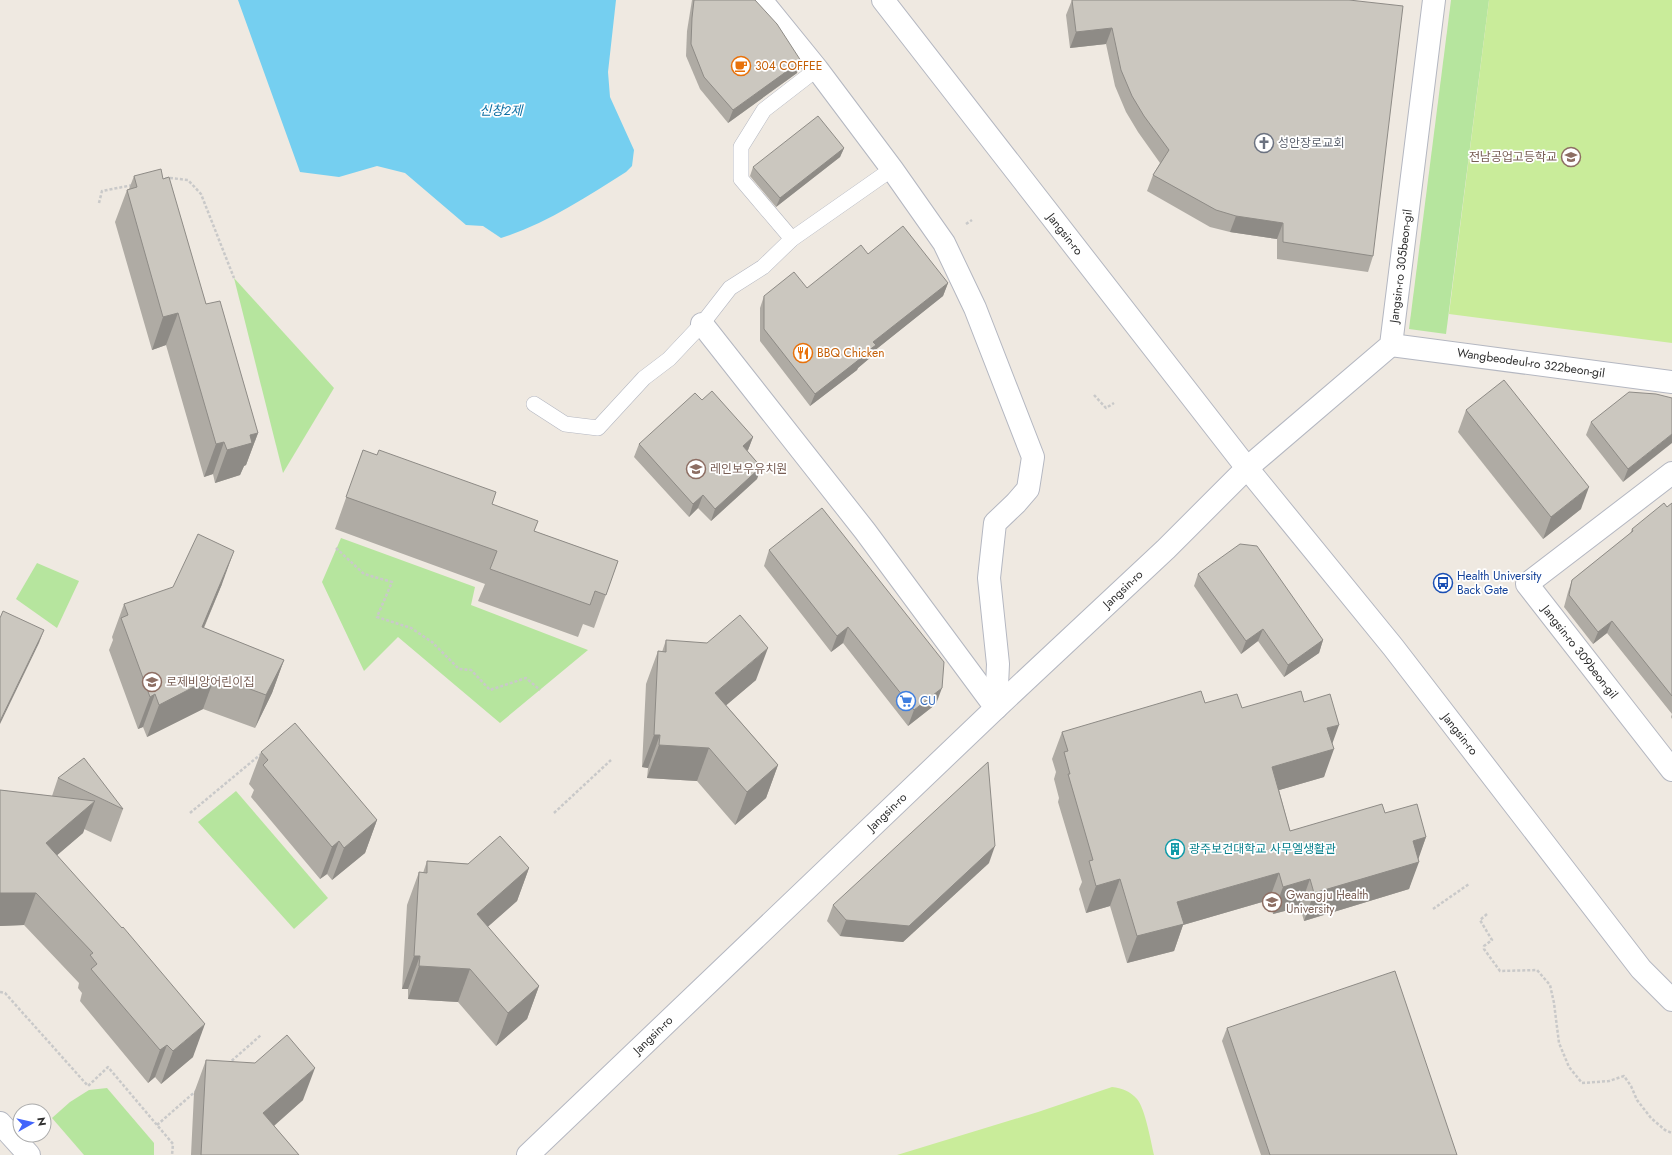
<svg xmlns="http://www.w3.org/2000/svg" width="1672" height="1155" font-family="Jost,'Noto Sans KR',sans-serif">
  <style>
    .green { fill: #b6e59e }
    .pitch { fill: #c9ec9a }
    .water { fill: #75cff0 }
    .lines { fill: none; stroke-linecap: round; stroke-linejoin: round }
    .lane-casing { stroke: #b4b7c1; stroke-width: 16 }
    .street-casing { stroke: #b4b7c1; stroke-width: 24 }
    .secondary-casing { stroke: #b4b7c1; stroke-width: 24 }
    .path { stroke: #c9c9c9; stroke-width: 2.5; stroke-dasharray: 3 2; stroke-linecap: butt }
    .lane { stroke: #fff; stroke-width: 15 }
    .street { stroke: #fff; stroke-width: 22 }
    .secondary { stroke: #fff; stroke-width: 22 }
    .wall { fill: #afaba4 }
    .shaded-wall { fill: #8e8b86 }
    .building { fill: #cbc7bf; stroke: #8e8b86 }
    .labels { text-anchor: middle; stroke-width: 3.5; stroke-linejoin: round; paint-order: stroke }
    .food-label { font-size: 12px; fill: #c56008; stroke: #fff; text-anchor: start }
    .worship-label { font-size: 12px; fill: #5b616d; stroke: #fff; text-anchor: start }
    .education-label { font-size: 12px; fill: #785e54; stroke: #fff; text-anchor: start }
    .street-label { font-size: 12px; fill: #2e2e2e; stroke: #fff }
    .transit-label { font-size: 12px; fill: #164399; stroke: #fff; text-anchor: start }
    .shop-label { font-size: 12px; fill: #366cbe; stroke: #fff; text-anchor: start }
    .culture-label { font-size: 12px; fill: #0d838f; stroke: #fff; text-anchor: start }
    .water-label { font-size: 13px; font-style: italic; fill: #0d6fa3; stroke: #fff }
  </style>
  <rect width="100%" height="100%" fill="#efe9e1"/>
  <g class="green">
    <path d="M1451,0H1489L1446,334L1409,329Z"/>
    <path d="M234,278L334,388L283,473Z"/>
    <path d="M341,538L475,587L471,605L588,650L500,723L398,637L364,671L322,582Z"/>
    <path d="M37,563L79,581L57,628L16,599Z"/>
    <path d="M236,791L328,898L294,929L198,822Z"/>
    <path d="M107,1088L154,1143V1155H84L52,1118L70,1102L89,1090Z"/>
  </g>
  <g class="pitch">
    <path d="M1489,0H1672V343L1449,314Z"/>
    <path d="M1112,1087C1122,1088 1130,1091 1137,1099C1145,1108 1151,1142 1154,1155H897L1038,1112Z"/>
  </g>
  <path class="water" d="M238,0H616L608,72L610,97L634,150L632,166L626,172C586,197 546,224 501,238L483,226L466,225L405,173L377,166L339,177L300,172Z"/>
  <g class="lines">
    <g class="lane-casing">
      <g id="lane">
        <path d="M792,239L741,179V147L764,110L817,69"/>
        <path d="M534,404L565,424L598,428L644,378L669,359L702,324L730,288L763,267L792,239L892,169"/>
      </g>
    </g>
    <g class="street-casing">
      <g id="street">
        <path d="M761,0L817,69L892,169L944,243L975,308L1033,457L1028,489L1016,503L995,523L989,578L998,664L996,708"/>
        <path d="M702,324L865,531L996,708"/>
        <path d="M1391,345L1672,382"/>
        <path d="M1672,473L1527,584L1672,770"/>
        <path d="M0,1123L29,1155"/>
        <path d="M528,1155L996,708L1166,549L1247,468L1391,345L1434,0"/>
      </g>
    </g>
    <g class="secondary-casing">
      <path id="secondary" d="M883,0L1247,468L1393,647L1641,969L1672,1000"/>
    </g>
    <g class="path">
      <path d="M160,179L170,178L188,180L201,194L234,278"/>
      <path d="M99,203L102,191L133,185"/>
      <path d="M966,224L972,220"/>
      <path d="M1094,395L1106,408L1114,403"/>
      <path d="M336,548L364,574L392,582L377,617L411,628L432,642L459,669L471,670L490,690L526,678L540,690"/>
      <path d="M190,813L261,754"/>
      <path d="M554,813L611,760"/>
      <path d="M1433,909L1469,884"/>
      <path d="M1487,914L1480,920L1492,940L1484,946V949L1500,971L1537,970L1550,985L1554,1003L1559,1043L1569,1067L1582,1083L1609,1081L1624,1076L1631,1086L1637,1100L1651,1118L1665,1130L1672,1133"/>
      <path d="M0,992L5,993L88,1086L108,1067L173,1144L172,1155"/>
      <path d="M228,1064L261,1035"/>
      <path d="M157,1125L197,1090"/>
    </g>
    <use href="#lane" class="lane"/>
    <use href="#street" class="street"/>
    <use href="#secondary" class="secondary"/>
  </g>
  <g class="wall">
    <path d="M692,0H755L797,73L728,123L700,89L686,56L687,31Z"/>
    <path d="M1072,0H1349L1373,256L1368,272L1277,259V239L1230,232L1210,227L1147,191L1153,175L1160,163L1138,132L1126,112L1115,86L1106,44L1070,48L1066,15Z"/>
    <path d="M844,148L840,157L776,207L750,176L753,167Z"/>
    <path d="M134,176L163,179L206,304L258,433L246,465L244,466L240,475L215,483L213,474L204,477L166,345L152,350L115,222L127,190L129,189Z"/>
    <path d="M868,254L948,283L943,296L874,351L871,357L858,368L857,370L810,406L760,341V308L764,296L807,288Z"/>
    <path d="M1672,398L1623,482L1586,435L1591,422Z"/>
    <path d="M702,400L753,437L748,450L747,451L761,467L757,479L711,521L698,508L689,517L634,457L639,444Z"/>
    <path d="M1466,410L1581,509L1543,539L1458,432Z"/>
    <path d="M363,450L492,504L534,531L618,561L594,628L583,624L578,637L478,601L485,584L335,529Z"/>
    <path d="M1672,503V719L1671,717L1672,714L1607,633L1593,644L1564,607L1568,592L1572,580L1630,534L1632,529L1667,507Z"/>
    <path d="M769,550L936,704L908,726L843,643L831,652L764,566Z"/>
    <path d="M1198,574L1323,640L1319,653L1284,677L1258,641L1241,654L1194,586Z"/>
    <path d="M222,584L204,628L284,660L272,693L255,728L203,709L147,737L143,727L138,729L109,650L113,640L112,637L124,604Z"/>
    <path d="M666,640L756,680L726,705L778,765L766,798L735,825L697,781L647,778L648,768L642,767L646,684L658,651L662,652Z"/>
    <path d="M1304,702L1332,745L1324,777L1279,790L1290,831L1385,813L1426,837L1418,858L1409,889L1304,921L1300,907L1273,914L1269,900L1183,925L1174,951L1127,963L1110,906L1086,913L1079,889L1082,882L1058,802L1059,798L1054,779L1056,772L1052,759L1062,732L1205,703L1242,708Z"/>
    <path d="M261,752L377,820L365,853L332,880L327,874L320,879L251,797L254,790L249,784Z"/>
    <path d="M58,778L123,809L111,842L84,829L83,833L57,855L193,1057L161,1084L155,1077L148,1083L80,1001L82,993L78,988L79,983L24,925L0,926V790L52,796Z"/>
    <path d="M427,861L529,868L517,901L487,927L539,986L527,1019L496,1046L458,1002L408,999V989H402L407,905L419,872L423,873Z"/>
    <path d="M989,863L903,942L840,936L827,921L833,905Z"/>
    <path d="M1227,1028L1457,1155H1261L1222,1041Z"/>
    <path d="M206,1060L303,1100L274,1126L299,1155H191L194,1093Z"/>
  </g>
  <g class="shaded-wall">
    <path d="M1112,28L1106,44L1070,48L1076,32Z"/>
    <path d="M801,61L797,73L728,123L733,110Z"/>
    <path d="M844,148L840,157L776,207L780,198Z"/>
    <path d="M1236,216L1283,223L1277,239L1230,232Z"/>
    <path d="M948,283L943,296L874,351L871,357L858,368L857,370L810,406L815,394L860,357L873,342Z"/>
    <path d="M178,313L166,345L152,350L163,317Z"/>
    <path d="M258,433L246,465L244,466L240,475L215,483L227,450L250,435Z"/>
    <path d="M1672,434V443L1623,482L1628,469Z"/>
    <path d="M753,437L748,450L739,459L743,446Z"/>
    <path d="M224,442L213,474L204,477L216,444Z"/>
    <path d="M761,467L757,479L711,521L715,509Z"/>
    <path d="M1589,487L1581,509L1543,539L1551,517Z"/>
    <path d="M703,495L698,508L689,517L693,504Z"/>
    <path d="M234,551L222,584L190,660L202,627Z"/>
    <path d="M1612,621L1607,633L1593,644L1598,632Z"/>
    <path d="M848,627L843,643L831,652L837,636Z"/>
    <path d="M1263,629L1258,641L1241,654L1246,641Z"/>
    <path d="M44,630L39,643L0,724V721Z"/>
    <path d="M1323,640L1319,653L1284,677L1288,665Z"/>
    <path d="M768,648L756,680L703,725L715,693Z"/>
    <path d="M284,660L272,693L255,728L266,695Z"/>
    <path d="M215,676L203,709L147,737L159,705Z"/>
    <path d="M942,688L936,704L908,726L914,710Z"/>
    <path d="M155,694L143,727L138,729L150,697Z"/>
    <path d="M1339,725L1330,750L1334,749L1324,777L1262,795L1272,767L1327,728Z"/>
    <path d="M654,735H660L648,768L642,767Z"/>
    <path d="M659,745L709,748L697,781L647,778Z"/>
    <path d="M778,765L766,798L735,825L747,792Z"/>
    <path d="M95,801L83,833L34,875L46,843Z"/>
    <path d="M377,820L365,853L332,880L344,848Z"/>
    <path d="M1426,837L1417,863L1419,862L1409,889L1304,921L1314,893L1413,841Z"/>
    <path d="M339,841L327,874L320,879L332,847Z"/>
    <path d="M995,846L989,863L903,942L840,936L846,920Z"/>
    <path d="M529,868L517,901L465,947L477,914Z"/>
    <path d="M1279,873L1269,900L1183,925L1174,951L1127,963L1137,936L1177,902Z"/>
    <path d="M1120,879L1110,906L1086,913L1096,886Z"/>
    <path d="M1310,879L1300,907L1273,914L1283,887Z"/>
    <path d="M0,893H36L24,925L0,926Z"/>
    <path d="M414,956H420L408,989H402Z"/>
    <path d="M419,966L470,969L458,1002L408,999Z"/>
    <path d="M539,986L527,1019L496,1046L508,1013Z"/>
    <path d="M205,1024L193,1057L161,1084L173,1051Z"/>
    <path d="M167,1045L155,1077L148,1083L160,1050Z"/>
    <path d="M315,1068L303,1100L251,1146L263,1113Z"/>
  </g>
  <g class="building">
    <path d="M694,0H755L777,24L801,61L733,110L704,77L691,44L692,18Z"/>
    <path d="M1072,0H1349L1403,6L1373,256L1283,242V223L1236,216L1216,210L1153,175L1169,150L1144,116L1132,96L1121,70L1112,28L1076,32Z"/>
    <path d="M818,116L844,148L780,198L753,167Z"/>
    <path d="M161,169L163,179L169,177L206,304L220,301L258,433L250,435L252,443L227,450L224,442L216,444L178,313L163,317L127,190L137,187L134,176Z"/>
    <path d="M903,226L948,283L873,342L876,345L860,357L861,358L815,394L764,329V296L794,272L807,288L861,245L868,254Z"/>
    <path d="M1504,380L1589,487L1551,517L1466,410Z"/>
    <path d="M712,391L753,437L743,446L761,467L715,509L703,495L693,504L639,444L695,393L702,400Z"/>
    <path d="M1629,392L1656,394L1672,398V434L1628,469L1591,422Z"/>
    <path d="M363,450L377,455L379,450L496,492L492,504L538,521L534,531L618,561L606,595L595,591L590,605L490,569L497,551L346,497Z"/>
    <path d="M1664,503L1667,507L1672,503V696L1612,621L1598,632L1569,595L1572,580L1633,531L1632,529Z"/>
    <path d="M822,508L944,662L942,688L914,710L848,627L837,636L769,550Z"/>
    <path d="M198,534L234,551L202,627L284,660L266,695L215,676L159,705L155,694L150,697L121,618L128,615L124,604L173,587Z"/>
    <path d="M1240,544L1257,546L1323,640L1288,665L1263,629L1246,641L1198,574Z"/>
    <path d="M3,611L44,630L0,721V618Z"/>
    <path d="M740,615L768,648L715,693L778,765L747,792L709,748L659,745L660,735H654L658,651L666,652V640L707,643Z"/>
    <path d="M1201,691L1205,703L1237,694L1242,708L1301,691L1304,702L1330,694L1339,725L1327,728L1334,749L1272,767L1290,831L1382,804L1385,813L1417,804L1426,837L1413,841L1419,862L1314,893L1310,879L1283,887L1279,873L1177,902L1184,924L1137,936L1120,879L1096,886L1089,861L1093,860L1068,774H1070L1064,752L1068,751L1062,732Z"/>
    <path d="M295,723L377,820L344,848L339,841L332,847L263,765L268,760L261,752Z"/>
    <path d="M84,758L123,809L58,778Z"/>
    <path d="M988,762L995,846L909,926L846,920L833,905Z"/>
    <path d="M0,790L95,801L46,843L122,928L123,927L205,1024L173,1051L167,1045L160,1050L91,969L97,964L90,955L93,953L36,893H0Z"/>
    <path d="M500,836L529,868L477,914L539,986L508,1013L470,969L419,966L420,956H414L419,872L427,873V861L468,864Z"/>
    <path d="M1395,971L1457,1155H1270L1227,1028Z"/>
    <path d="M287,1035L315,1068L263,1113L299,1155H201L206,1060L255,1063Z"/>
  </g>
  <defs>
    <g id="cafe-ring" transform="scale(1)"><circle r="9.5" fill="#fff" stroke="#e8710a" stroke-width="1.5"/><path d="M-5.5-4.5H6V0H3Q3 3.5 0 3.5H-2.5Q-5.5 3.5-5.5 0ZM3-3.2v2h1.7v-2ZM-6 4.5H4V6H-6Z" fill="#e8710a"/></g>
    <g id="church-ring" transform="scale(1)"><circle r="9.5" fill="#fff" stroke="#6b7280" stroke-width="1.5"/><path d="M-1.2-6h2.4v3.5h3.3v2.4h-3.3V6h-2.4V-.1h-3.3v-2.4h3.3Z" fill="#6b7280"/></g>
    <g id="school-ring" transform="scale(1)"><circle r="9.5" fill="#fff" stroke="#8d6e63" stroke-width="1.5"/><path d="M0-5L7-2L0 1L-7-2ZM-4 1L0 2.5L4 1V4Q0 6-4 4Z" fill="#8d6e63"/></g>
    <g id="restaurant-ring" transform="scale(1)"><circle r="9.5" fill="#fff" stroke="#e8710a" stroke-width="1.5"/><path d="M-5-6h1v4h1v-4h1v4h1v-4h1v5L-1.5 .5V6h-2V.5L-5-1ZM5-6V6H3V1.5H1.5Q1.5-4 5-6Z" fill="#e8710a"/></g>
    <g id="bus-ring" transform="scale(1)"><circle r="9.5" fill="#fff" stroke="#1a4fb4" stroke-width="1.5"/><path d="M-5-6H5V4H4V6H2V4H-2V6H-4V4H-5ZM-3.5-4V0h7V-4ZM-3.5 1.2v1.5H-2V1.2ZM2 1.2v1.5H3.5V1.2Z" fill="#1a4fb4"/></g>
    <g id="supermarket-ring" transform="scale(1)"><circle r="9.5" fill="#fff" stroke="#3f7fe0" stroke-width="1.5"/><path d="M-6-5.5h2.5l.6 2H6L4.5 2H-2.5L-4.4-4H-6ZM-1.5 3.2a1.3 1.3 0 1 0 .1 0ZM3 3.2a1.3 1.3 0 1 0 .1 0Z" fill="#3f7fe0"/></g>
    <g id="building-ring" transform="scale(1)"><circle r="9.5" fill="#fff" stroke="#0f9aa8" stroke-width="1.5"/><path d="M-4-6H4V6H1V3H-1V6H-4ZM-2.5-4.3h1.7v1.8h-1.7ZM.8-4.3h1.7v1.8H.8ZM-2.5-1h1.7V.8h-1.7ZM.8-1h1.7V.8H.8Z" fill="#0f9aa8"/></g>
    <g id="university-ring" transform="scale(1)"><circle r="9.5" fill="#fff" stroke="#8d6e63" stroke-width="1.5"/><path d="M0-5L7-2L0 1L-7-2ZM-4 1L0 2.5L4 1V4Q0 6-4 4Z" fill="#8d6e63"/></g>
  </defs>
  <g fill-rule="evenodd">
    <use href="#cafe-ring" x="741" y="66"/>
    <use href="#church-ring" x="1264" y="143"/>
    <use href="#school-ring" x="1571" y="157"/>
    <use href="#restaurant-ring" x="803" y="353"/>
    <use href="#school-ring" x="696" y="469"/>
    <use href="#bus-ring" x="1443" y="583"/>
    <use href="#school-ring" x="152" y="682"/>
    <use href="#supermarket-ring" x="906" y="701"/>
    <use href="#building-ring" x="1175" y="849"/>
    <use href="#university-ring" x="1272" y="902"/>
  </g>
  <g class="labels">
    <g class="food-label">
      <text x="755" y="70">304 COFFEE</text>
      <text x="817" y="357">BBQ Chicken</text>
    </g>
    <g class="worship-label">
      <text x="1278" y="147">성안장로교회</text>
    </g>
    <g class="education-label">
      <text x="1557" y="161" text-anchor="end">전남공업고등학교</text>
      <text x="710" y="473">레인보우유치원</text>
      <text x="166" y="686">로제비앙어린이집</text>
      <text x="1286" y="899">Gwangju Health<tspan x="1286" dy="14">University</tspan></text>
    </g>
    <g class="street-label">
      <text transform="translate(1065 234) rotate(52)" y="4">Jangsin-ro</text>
      <text transform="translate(1401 266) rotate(-83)" y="4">Jangsin-ro 305beon-gil</text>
      <text transform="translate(1531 363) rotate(8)" y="4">Wangbeodeul-ro 322beon-gil</text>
      <text transform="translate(1123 589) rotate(-43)" y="4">Jangsin-ro</text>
      <text transform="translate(1580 652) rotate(52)" y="4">Jangsin-ro 309beon-gil</text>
      <text transform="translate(1460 734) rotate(52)" y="4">Jangsin-ro</text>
      <text transform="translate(887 812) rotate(-44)" y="4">Jangsin-ro</text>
      <text transform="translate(653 1035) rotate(-44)" y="4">Jangsin-ro</text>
    </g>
    <g class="transit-label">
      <text x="1457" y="580">Health University<tspan x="1457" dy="14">Back Gate</tspan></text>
    </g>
    <g class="shop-label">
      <text x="920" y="705">CU</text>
    </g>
    <g class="culture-label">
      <text x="1189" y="853">광주보건대학교 사무엘생활관</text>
    </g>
    <g class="water-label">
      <text x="501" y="115">신창2제</text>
    </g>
  </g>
  <g transform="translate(32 1123) rotate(82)"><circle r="19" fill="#ffffff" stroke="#ababab"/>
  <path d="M0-3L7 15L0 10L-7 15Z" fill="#4264fb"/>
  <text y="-6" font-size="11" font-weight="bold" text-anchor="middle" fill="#2e2e2e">N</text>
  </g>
</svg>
